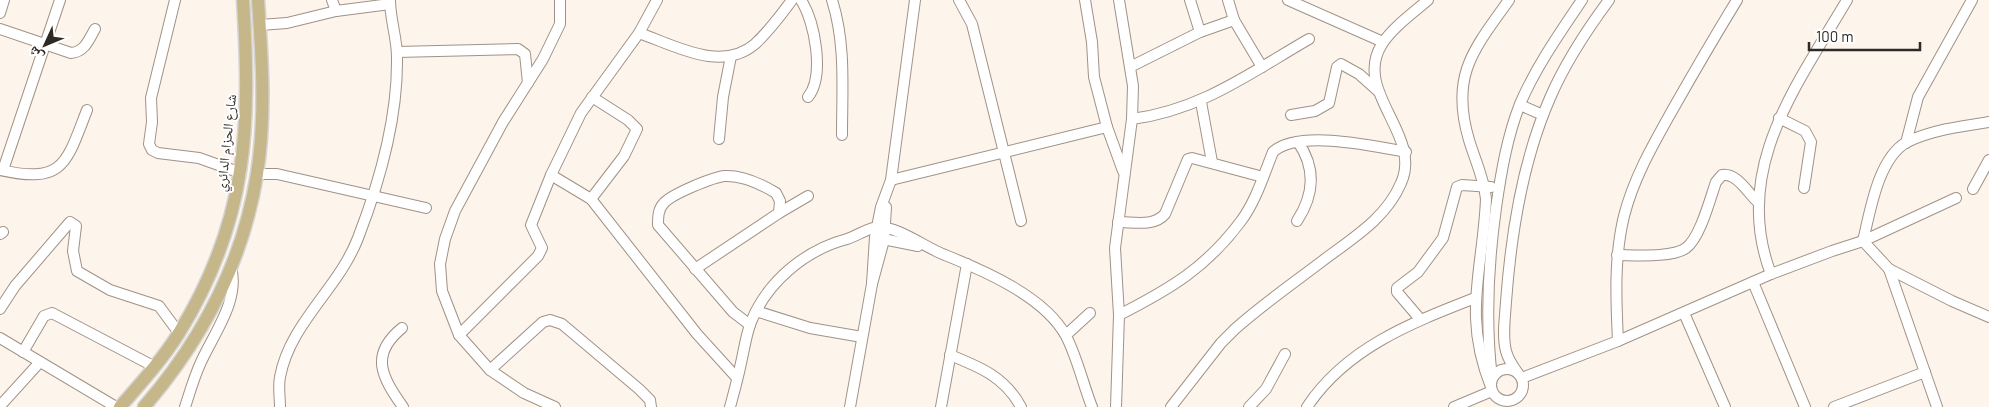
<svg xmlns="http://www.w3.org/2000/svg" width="1989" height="407" font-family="Barlow,'Noto Naskh Arabic',sans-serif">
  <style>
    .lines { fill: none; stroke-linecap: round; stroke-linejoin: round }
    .minor-casing { stroke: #a09286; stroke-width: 12 }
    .major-casing { stroke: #d5d4d3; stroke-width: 15 }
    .minor { stroke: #fff; stroke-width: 10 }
    .major { stroke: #c5b78a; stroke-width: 12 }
    .labels { text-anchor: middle; stroke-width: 4; stroke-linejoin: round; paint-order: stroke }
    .street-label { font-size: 14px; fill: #2e2924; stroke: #fff }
  </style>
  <rect width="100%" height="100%" fill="#fdf4ec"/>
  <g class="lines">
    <g class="minor-casing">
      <g id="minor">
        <path d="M175,0L151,98L152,122L149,144L152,150L158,153L199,158L241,173"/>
        <path d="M332,0L336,11"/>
        <path d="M801,0C815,22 825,76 808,97"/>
        <path d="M832,0C846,44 842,89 842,135"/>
        <path d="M959,0L972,24L1021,221"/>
        <path d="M1085,0L1092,42L1094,77L1107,127L1123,171"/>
        <path d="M1190,0L1200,32"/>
        <path d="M1228,0L1234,20L1262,67"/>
        <path d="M1288,0L1383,42"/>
        <path d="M0,13L4,0"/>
        <path d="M260,25L287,23L336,11L390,4"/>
        <path d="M0,29L71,53C85,52 89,39 95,29"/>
        <path d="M639,33C674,45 721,73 755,44C769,31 781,15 792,0"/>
        <path d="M397,52L518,49L525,54L528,83"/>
        <path d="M1130,67L1200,32L1234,20"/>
        <path d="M1201,102L1212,162"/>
        <path d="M1520,105L1543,115"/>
        <path d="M1291,115L1315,111L1329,103L1337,67L1341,64L1359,74L1378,91"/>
        <path d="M1779,118L1805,131L1811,142L1804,188"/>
        <path d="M1132,119C1201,110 1250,73 1309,39"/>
        <path d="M1989,122C1962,126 1932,130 1907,142C1878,158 1870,212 1863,241L1889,269L1952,301L1989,317"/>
        <path d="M719,139L723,97L731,56"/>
        <path d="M1906,143L1918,97L1972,0"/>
        <path d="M0,170C64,184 66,164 87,110"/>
        <path d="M3,170L60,0"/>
        <path d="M257,174H277L426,208"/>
        <path d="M551,175L591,199L697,334L737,378"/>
        <path d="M891,180L1107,127"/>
        <path d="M1973,189L1989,160"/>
        <path d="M591,199L624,156L637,129L628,120L592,97"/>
        <path d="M1297,221C1314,195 1316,168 1298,142"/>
        <path d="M1118,222C1134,222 1154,227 1165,214L1188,159L1192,158L1263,177"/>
        <path d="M0,234L3,232"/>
        <path d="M878,238L918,246"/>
        <path d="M1617,255C1634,255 1673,258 1686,248C1700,238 1710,199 1716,182L1722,175C1738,173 1748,194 1759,203"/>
        <path d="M695,269L779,213"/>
        <path d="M1889,269L1937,407"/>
        <path d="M1771,274C1731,170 1797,85 1847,0"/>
        <path d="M1753,282L1805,407"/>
        <path d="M872,284L875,237L881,207L891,180L915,0"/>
        <path d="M0,309L15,286L70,222L76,226L73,251L77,271L110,290L159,306L179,333"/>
        <path d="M756,311L810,328L862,337"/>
        <path d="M1684,313L1725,407"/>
        <path d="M1119,315C1170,289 1206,268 1241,221C1256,201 1264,174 1273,152C1298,129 1374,146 1406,152"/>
        <path d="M1420,319L1397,292V288L1418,272L1443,238L1457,187L1462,185L1491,187"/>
        <path d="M750,325L733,312L658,225C658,217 658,209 664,203C672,194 713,177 725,176C743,175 761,184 776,193L780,201L779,213L808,196"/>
        <path d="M402,328C369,355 382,377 403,407"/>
        <path d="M459,335L538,256L542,248L531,225L551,175L581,113L639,33L657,0"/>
        <path d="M1066,335L1090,313"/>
        <path d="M0,338L116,407"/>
        <path d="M1618,341C1616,300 1614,257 1624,216C1634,177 1654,143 1673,109C1694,72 1715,36 1737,0"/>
        <path d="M23,352L44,316L52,313L155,367"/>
        <path d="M950,355C980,367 1005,377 1021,407"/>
        <circle cx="1507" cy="385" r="16"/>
        <path d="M490,370L543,322L550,320L562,324L639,389L650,400L651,407"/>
        <path d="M1517,372C1512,365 1508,359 1506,351C1502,336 1505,318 1506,302C1511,233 1522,162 1550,98C1565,63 1586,31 1609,0"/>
        <path d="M1492,378C1485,320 1488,265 1496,208C1501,173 1507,137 1520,104C1536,67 1559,34 1582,0"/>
        <path d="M1522,378L1618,341L1771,274L1832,251L1863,241L1956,198"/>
        <path d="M1491,387C1462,314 1483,271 1486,199C1484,178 1475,160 1469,140C1450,76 1473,50 1509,0"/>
        <path d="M0,406L40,362"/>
        <path d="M185,407C190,392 194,377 201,362C214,333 240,300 231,267"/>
        <path d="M280,407C280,397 278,386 280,377C290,323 339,288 358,238C380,181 398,118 397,57C397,38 390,19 390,0"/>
        <path d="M555,407L524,393L490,370L459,335L442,291L440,264L445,239L455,211L503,122L543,59L560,24V0"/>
        <path d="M730,407C734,392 738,378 741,363C744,350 746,335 751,322C767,282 805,250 847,239C857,236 869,227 879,227C899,227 926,248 945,255C985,271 1045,297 1066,336C1077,357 1083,384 1092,407"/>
        <path d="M850,407L872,284L884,240L886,207"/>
        <path d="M941,407L967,264"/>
        <path d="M1116,407L1119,315L1115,248L1132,119L1133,86L1119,0"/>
        <path d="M1171,407L1221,343L1235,329C1262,305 1292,284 1321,262C1351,239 1386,219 1401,183C1423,134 1352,92 1382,44C1393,27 1413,13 1428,0"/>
        <path d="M1249,407L1266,389L1285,354"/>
        <path d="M1307,407C1346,348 1411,323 1475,298"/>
        <path d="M1454,407L1492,391"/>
        <path d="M1834,407L1925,372"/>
      </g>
    </g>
    <g class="major-casing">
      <g id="major">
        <path d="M120,407C141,383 162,360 179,333C248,221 251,127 243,0"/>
        <path d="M144,407C201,341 243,262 257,174C266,117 262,58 258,0"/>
      </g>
    </g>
    <use href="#minor" class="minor"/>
    <use href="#major" class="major"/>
  </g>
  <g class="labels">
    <g class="street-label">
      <text transform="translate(226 143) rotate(-84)" y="5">شارع الحزام الدائري</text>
    </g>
  </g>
  <g transform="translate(45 45) rotate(226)" stroke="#ffffff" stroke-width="4" paint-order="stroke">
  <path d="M0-4L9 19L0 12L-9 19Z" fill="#2e2924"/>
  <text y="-8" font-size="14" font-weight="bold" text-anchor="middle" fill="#2e2924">ش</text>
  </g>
  <path d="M1809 42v8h111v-8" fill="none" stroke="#2e2924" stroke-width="2.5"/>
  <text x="1816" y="42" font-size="15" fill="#2e2924" stroke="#ffffff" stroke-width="4" paint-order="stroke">100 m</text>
</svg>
